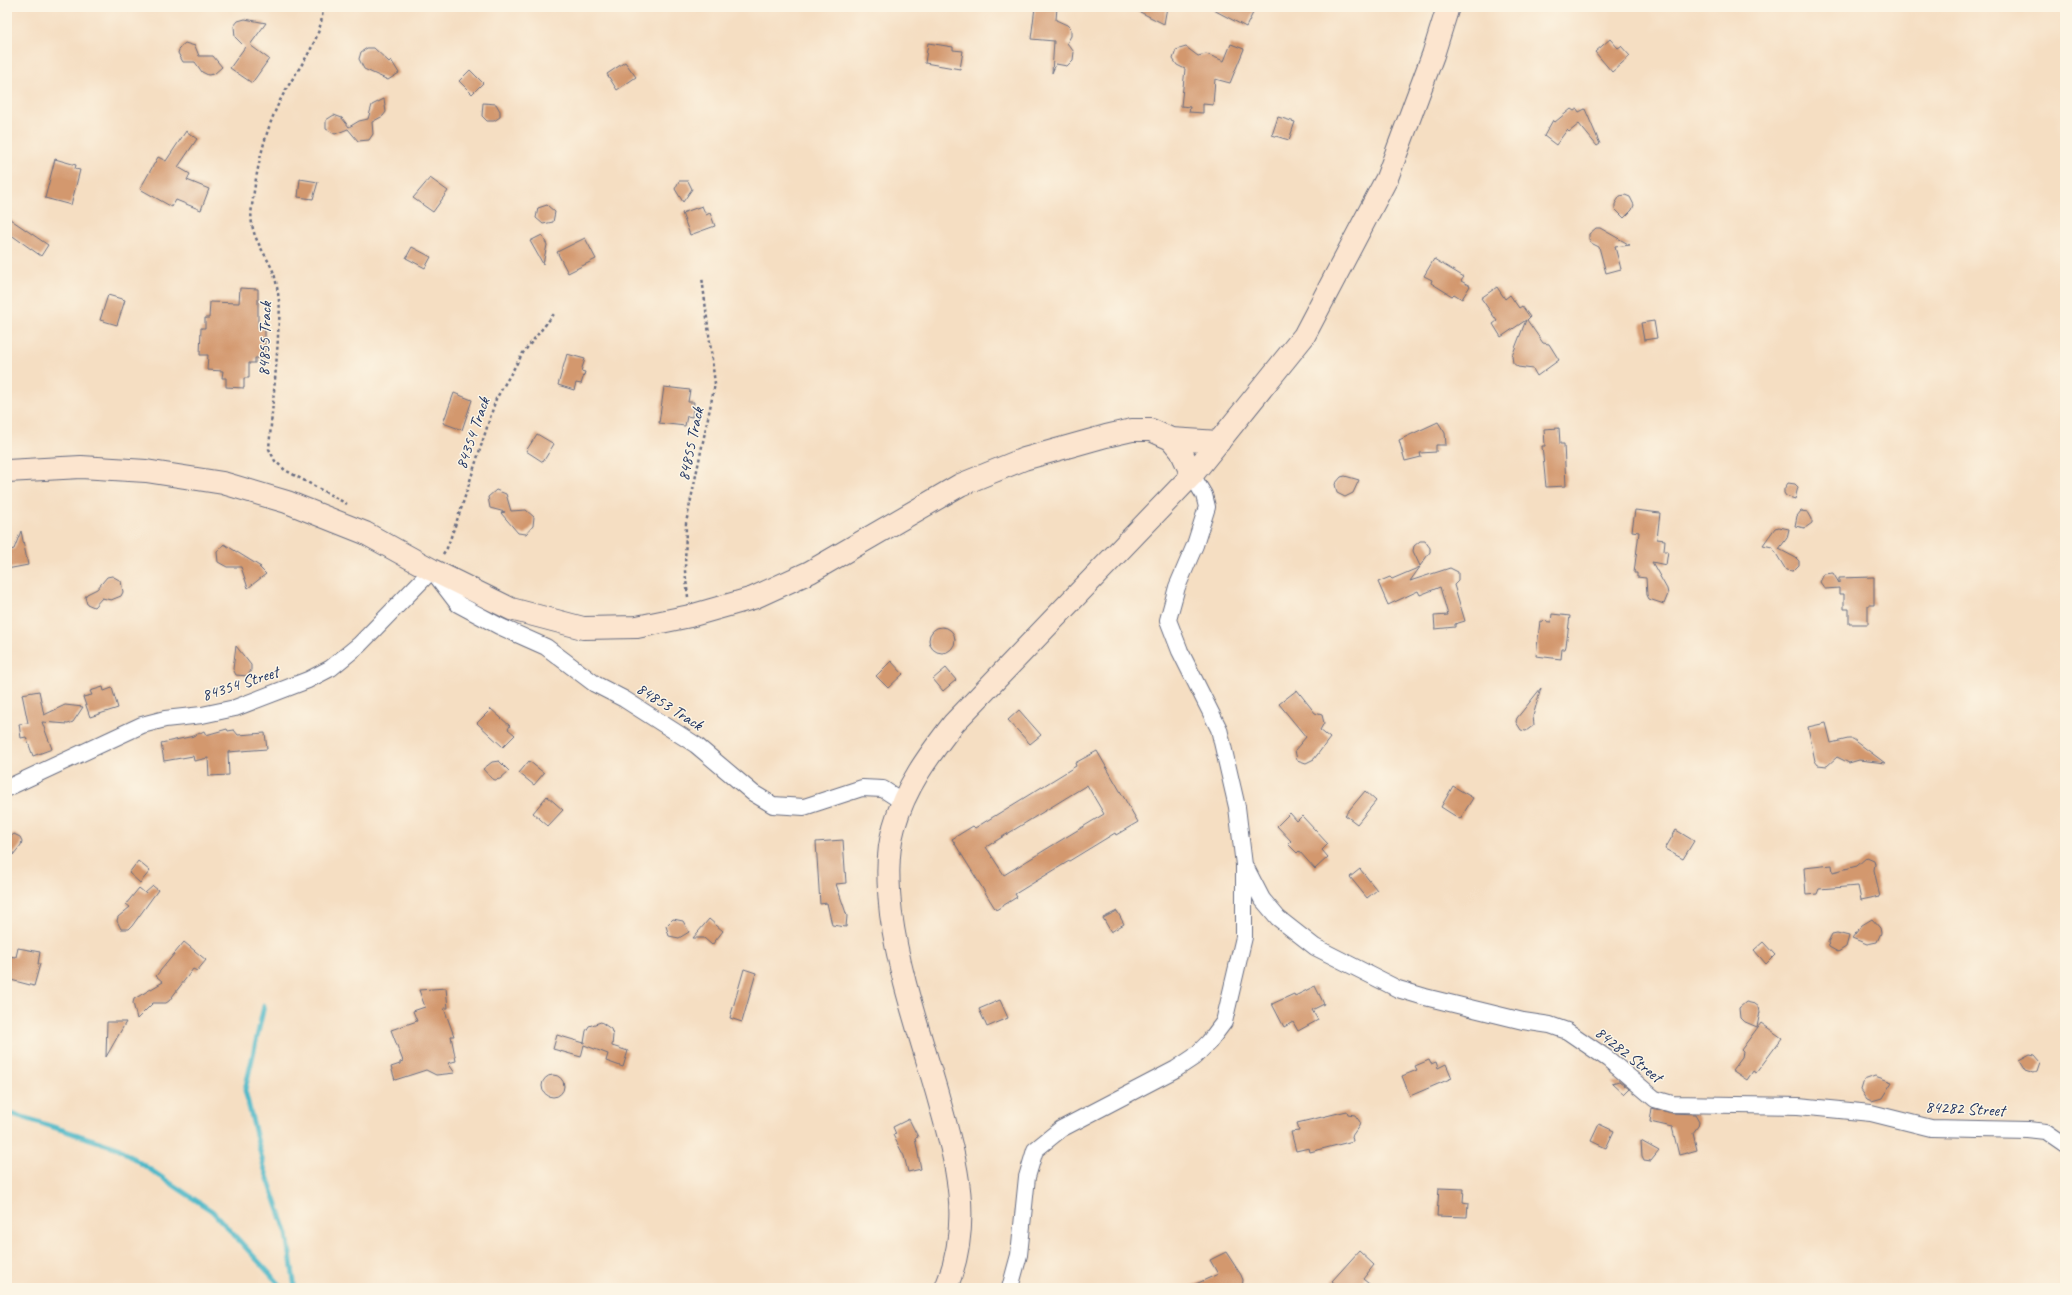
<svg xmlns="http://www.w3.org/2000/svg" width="2072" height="1295" font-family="Caveat,sans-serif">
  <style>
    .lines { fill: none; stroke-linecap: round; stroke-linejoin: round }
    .stream { stroke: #4cb7c8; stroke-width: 5 }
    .building { fill: #d3986e; fill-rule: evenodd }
    .street-casing { stroke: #676c81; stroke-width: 18 }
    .secondary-casing { stroke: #676c81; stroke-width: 24 }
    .path { stroke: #676c81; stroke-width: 2.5; stroke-dasharray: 3 3; stroke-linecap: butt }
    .street { stroke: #fff; stroke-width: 16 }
    .secondary { stroke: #fce5cf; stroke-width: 22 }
    .labels { text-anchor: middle; stroke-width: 3; stroke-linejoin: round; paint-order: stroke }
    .street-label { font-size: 17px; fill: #1b2f5e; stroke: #fcf5e5 }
  </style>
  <rect width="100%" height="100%" fill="#fcf5e5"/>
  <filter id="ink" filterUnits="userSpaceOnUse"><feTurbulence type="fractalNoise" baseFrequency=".025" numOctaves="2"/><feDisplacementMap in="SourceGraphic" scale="8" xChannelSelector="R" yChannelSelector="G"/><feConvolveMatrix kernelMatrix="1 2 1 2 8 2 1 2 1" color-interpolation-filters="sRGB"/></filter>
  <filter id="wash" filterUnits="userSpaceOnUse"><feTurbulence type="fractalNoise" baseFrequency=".012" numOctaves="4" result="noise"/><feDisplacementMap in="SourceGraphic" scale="16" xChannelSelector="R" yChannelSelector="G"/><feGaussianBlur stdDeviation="0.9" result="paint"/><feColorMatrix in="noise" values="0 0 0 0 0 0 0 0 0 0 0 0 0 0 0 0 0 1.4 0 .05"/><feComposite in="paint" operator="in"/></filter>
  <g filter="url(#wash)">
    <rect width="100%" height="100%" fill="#f5dec2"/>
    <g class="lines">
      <g class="stream">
        <path d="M264,1006L245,1090L264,1167L287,1234L295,1288"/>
        <path d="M7,1112L118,1148L212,1211L283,1288"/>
      </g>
    </g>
    <g id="blocks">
      <g class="building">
        <path d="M1035,7H1057L1056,20L1067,25L1071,29V36L1067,43L1074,52L1073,60L1067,66L1056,64L1052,73L1054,41L1031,39Z"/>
        <path d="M1130,7H1167L1164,24Z"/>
        <path d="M1208,7H1256L1246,27Z"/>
        <path d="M245,19L266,23L250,45L269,59L252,83L230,68L245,47L235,37L234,26L238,21Z"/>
        <path d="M1610,39L1618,48L1621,46L1630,56L1612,72L1595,52Z"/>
        <path d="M185,43L195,46L199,56H213L222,67L214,74L208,75L202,72L195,62H183L178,53L180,47Z"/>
        <path d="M928,43L953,47V50L963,51L960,69L925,63Z"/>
        <path d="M1231,44L1244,49L1230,83L1215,79L1213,105L1203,104V113L1189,112L1190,107L1181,106L1185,69L1177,65L1173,59L1176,50L1186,47L1198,56L1206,54L1224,61Z"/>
        <path d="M367,48H374L389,62L391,60L399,73L388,80L364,69L359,59L361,52Z"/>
        <path d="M625,62L636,77L617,90L607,74Z"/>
        <path d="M470,70L483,83L472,94L459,81Z"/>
        <path d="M384,99L386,112L383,116L372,122L373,134L369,140L358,141L348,129L335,134L326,129V120L334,115L342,118L349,127L359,121L368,119L372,105Z"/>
        <path d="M483,103L496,104L500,111V117L494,121H487L482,116Z"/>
        <path d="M1571,109L1574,111L1577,109L1579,112L1585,109L1600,144L1597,146L1579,124L1569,132L1567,130L1556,145L1544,136L1553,120L1555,122Z"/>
        <path d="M1278,117L1295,122L1289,140L1272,135Z"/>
        <path d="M186,131L197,139L178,167L190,174L187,180L209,189L201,210L176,200L172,207L140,189L158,157L166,161Z"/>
        <path d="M55,159L76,165L75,169L80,170L71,205L45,198Z"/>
        <path d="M430,178L448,191L433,212L413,198Z"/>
        <path d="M300,179L318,182L313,199L298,197Z"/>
        <path d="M679,181H688L692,189L683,202L675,189Z"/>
        <path d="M1625,195L1630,197L1634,205L1632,210L1624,218L1615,209V204L1620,196Z"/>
        <path d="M547,205L555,212L553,222L543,224L536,218L538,208Z"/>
        <path d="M702,206L706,215L710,213L715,226L690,235L682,213Z"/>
        <path d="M7,217L48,245L41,256L7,232Z"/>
        <path d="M1596,228H1600L1630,245L1615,247L1621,269L1606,273L1599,247L1591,243L1589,239V234Z"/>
        <path d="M542,235L547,245L543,264L530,241Z"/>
        <path d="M585,238L596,259L568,273L557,252Z"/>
        <path d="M412,247L431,257L425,268L406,258Z"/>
        <path d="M1434,259L1464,277L1461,281L1470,286L1462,299L1454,294L1452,296L1431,283L1432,280L1424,276Z"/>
        <path d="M1497,287L1505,299L1510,295L1519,308L1522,306L1530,317L1527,320L1543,343L1549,344L1559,360L1537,376L1533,369L1518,367L1513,363L1512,356L1526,320L1501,337L1493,324L1497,321L1481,298Z"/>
        <path d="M240,288L258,289V328L265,329V358H255V363H249V378H244V388L226,387V378H222L223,371L207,370L208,355H200L201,328H205V318H209L210,302L239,303Z"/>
        <path d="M108,295L125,300L117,325L100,320Z"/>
        <path d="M1654,321L1657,338L1644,340L1641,323Z"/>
        <path d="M567,354L585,359L581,371L585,372L581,384L576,383L574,390L558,385Z"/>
        <path d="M664,387L690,390L688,402H694L692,417L687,416L685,426L659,423Z"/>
        <path d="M454,393L472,400L462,430L443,423Z"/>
        <path d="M1438,422L1445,433L1446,445H1436V452L1420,453L1421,457L1405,461L1399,440Z"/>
        <path d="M1559,428L1560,444H1564L1566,486L1546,487L1542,446H1545L1544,429Z"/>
        <path d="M537,434L554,444L543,462L526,451Z"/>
        <path d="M1345,476L1359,480L1353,493L1345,497L1337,493L1335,484L1341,477Z"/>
        <path d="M1788,483L1795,484L1798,487L1795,499L1786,496L1784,493V489Z"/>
        <path d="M496,490L506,494L511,511L526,510L534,517L533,526L526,534L518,533L501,513L505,512L490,508L488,497Z"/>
        <path d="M1635,510L1660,513L1657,539L1665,540L1664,551H1668L1666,565L1652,562L1667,589L1668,594L1664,604L1649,599L1647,595L1646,578L1637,577V573H1634L1639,532L1632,531Z"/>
        <path d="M1801,511L1808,512L1812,519V523L1805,528L1795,526L1797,516Z"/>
        <path d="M1779,527L1789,529L1787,538L1779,549L1796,558L1799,561V565L1793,571L1786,570L1772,547L1763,545L1775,528Z"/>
        <path d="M21,531L28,565L7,569V551L14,549Z"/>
        <path d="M1420,541H1425L1430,548V552L1420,566L1413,551L1414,546Z"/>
        <path d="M224,544L261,567H259L266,574L248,588L241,567H227L218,562L217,552Z"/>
        <path d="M1420,567L1410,581L1450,568L1458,572V581L1454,585L1465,621L1455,624V627L1435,629L1434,616L1448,615L1440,587L1420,595L1418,591L1388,605L1378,582L1390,577L1392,579Z"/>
        <path d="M1833,573L1839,583V578L1874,577V605H1868V624H1849V609H1844V594H1839V588L1825,589L1820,582L1824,574Z"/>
        <path d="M112,576L121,581L123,592L121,596L111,600L102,598L94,607L87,604L85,597L87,594L97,589L107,577Z"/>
        <path d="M1552,614L1570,616L1566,646L1565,649H1562L1561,659L1536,656L1540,621L1551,622Z"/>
        <circle cx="942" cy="640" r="13"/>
        <path d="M236,646L251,665V670L248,676L236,675L233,669Z"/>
        <path d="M891,661L903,674L888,688L876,676Z"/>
        <path d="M946,668L956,680L943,691L933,679Z"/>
        <path d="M103,687L104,691L112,688L118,708L90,717L83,697L92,695L90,691Z"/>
        <path d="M1541,688L1533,716L1534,725L1526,731L1521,730L1516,722L1517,718Z"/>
        <path d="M1297,690L1315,713L1322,715L1324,723L1320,730L1330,738L1314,759L1306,763L1297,760L1295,750L1306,737L1279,704Z"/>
        <path d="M39,691L44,715L65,705L83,707L73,722L68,724L42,722L52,749L33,756L26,737L21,738L19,724L28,723L22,694Z"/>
        <path d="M491,709L510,726L508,729L515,735L503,747L477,723Z"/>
        <path d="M1019,710L1041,735L1030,744L1008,720Z"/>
        <path d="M1826,723L1831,743L1848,739H1853L1885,763L1859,760L1849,763L1837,757L1827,766L1818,765L1815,761L1808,727Z"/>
        <path d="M227,729L228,731L234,730L238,735L265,733L267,749L228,752L229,775L209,776L208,758L194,761L193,756L164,761L161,743L194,736L204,731L206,735Z"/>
        <path d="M1097,751L1138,822L1116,835L1115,833L1015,894L1017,897L996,910L952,839L973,826L975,828L1076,766L1075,763ZM1087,785L1104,814L1004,875L986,847Z"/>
        <path d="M499,761L509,771L500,779L495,780L491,778L483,769L492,762Z"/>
        <path d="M529,761L544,773L534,785L519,773Z"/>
        <path d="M1453,786L1473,798L1460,819L1441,807Z"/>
        <path d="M1365,791L1376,801L1357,824L1345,815Z"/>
        <path d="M547,796L563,810L548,826L533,813Z"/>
        <path d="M1290,813L1297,821L1302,816L1328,844L1322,850L1328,857L1315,869L1299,851L1297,853L1288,844L1291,841L1277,826Z"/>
        <path d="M1676,830L1694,841L1683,859L1665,849Z"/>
        <path d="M14,834L20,837L22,841L21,845L13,855L7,842L8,839Z"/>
        <path d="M843,840L846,883L836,884L847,916L846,927L832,925L827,903L820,904L816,842Z"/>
        <path d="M1867,857L1874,860L1875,864L1874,870L1880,896L1861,900L1858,886L1819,889L1817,894L1806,895L1804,868L1832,865L1833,872L1857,866Z"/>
        <path d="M138,861L150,871L140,883L129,873Z"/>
        <path d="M1360,869L1377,890L1367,898L1350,877Z"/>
        <path d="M153,886L158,890L132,926L129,929H121L117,921L118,917L130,907L126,904L139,888L145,893Z"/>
        <path d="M1117,911L1124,924L1111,932L1103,918Z"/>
        <path d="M673,919L683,921L689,932L679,938L669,936L666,926Z"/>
        <path d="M709,919L723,931L712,945L704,938H693Z"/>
        <path d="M1872,919L1880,928L1881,933L1877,942L1867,944L1852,938L1862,925Z"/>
        <path d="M1837,933L1849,936L1846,947L1838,952L1829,947L1828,942L1832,934Z"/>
        <path d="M184,942L206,960L197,971L193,969L169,1001L166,1003H153L137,1019L133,1003L134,999L163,982L156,976Z"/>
        <path d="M1763,942L1775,955L1766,964L1754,950Z"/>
        <path d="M18,948L40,952L38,964H40L34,986L7,979V956L16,957Z"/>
        <path d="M744,969L756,973L742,1022L730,1018Z"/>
        <path d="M1315,986L1324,1004L1312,1010L1318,1020L1298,1031L1293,1022L1284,1027L1272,1004L1294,994L1295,996Z"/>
        <path d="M446,988L448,1008H444L454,1036H451L456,1061L448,1063L455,1073L436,1075L426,1070L395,1080L391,1067L400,1064V1062L403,1061L391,1030L417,1021L413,1011L425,1007L419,990Z"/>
        <path d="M1000,1000L1008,1018L987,1027L979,1009Z"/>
        <path d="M1746,1002L1755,1004L1759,1007L1760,1012L1757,1027L1743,1021L1740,1018L1739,1008Z"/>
        <path d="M107,1022H126L106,1057Z"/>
        <path d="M601,1022L611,1029L613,1035L612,1046L628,1051L623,1067L606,1061L608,1054L584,1045L581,1057L553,1049L557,1035L584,1043L586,1031L589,1026Z"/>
        <path d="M1761,1023L1782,1038L1756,1073L1753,1071L1747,1080L1732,1070L1742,1057L1743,1052L1741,1050Z"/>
        <path d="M2030,1054L2035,1055L2041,1062L2038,1071L2034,1073L2025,1070L2019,1060Z"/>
        <path d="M1429,1060L1431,1064L1436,1062L1438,1068L1446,1064L1452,1078L1410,1096L1402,1076L1417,1070L1415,1066Z"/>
        <circle cx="553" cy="1086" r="11"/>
        <path d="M1875,1076L1892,1082L1882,1098L1872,1101L1867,1099L1861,1090L1864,1080Z"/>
        <path d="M1619,1081L1629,1089L1624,1094L1612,1083Z"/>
        <path d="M1652,1108L1672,1113L1695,1114L1699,1121L1698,1126L1693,1133L1697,1150L1679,1155L1672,1127L1650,1122Z"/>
        <path d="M1347,1111L1348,1114L1355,1115L1360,1122L1359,1126L1352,1136L1353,1141L1310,1152L1309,1148L1296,1151L1291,1132L1299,1131L1297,1123Z"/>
        <path d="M909,1119L918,1137L915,1138L921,1169L908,1172L904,1156L893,1135L896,1134L893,1127Z"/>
        <path d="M1599,1124L1614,1131L1606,1148L1591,1141Z"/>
        <path d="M1641,1141L1659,1151L1651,1161L1644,1160L1642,1156Z"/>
        <path d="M1439,1188L1464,1189L1463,1202L1468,1203L1467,1217L1437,1216Z"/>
        <path d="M1359,1251L1374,1265L1363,1279L1374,1288H1340L1332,1281Z"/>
        <path d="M1226,1252L1241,1275L1243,1280L1242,1288H1187L1218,1274L1210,1260Z"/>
      </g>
    </g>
  </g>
  <g filter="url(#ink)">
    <use href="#blocks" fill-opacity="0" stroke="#676c81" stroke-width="1"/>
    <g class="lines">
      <g class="street-casing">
        <g id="street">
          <path d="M7,788L142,725L165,719L202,715L235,708L308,680L331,668L359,645L432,570L458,604L499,626L546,647L595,684L624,699L696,745L753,793L773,805L804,807L862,788L883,789L903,802"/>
          <path d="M1246,868L1262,899L1278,918L1315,947L1398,989L1425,997L1523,1021L1550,1025L1567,1031L1608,1059L1655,1099L1672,1104L1798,1106L1871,1113L1931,1128L2028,1130L2046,1132L2065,1145"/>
          <path d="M1010,1288L1019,1255L1027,1177L1035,1150L1061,1129L1176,1069L1194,1057L1209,1042L1224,1022L1244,937V865L1237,807L1219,729L1180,651L1168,620L1177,587L1195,545L1207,507L1204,495L1192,475"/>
        </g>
      </g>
      <g class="secondary-casing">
        <g id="secondary">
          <path d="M1171,439L1219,442"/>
          <path d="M7,471L81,467L146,471L223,483L287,502L365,533L432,570L511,609L583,628L637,627L690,616L753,598L810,572L960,485L1024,459L1106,436L1132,430H1151L1171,439L1181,451L1192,475"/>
          <path d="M946,1288C974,1220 956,1161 937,1093C920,1034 899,975 891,914C888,886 886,855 894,827C905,787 929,755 954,723L1192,475L1304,336L1387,178L1433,55L1448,7"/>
        </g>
      </g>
      <g class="path">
        <path d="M323,7C321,48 293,71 277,107C263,138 256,173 252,206C248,235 263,248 273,271C276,279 278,292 279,301C281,312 278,325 278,337C276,374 272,411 269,449L275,461L285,470L347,504"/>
        <path d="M443,554L447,548L461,509L496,399L523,353L554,314"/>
        <path d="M688,597L685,571L686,523L715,384L702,277"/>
      </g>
      <use href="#street" class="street"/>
      <use href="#secondary" class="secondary"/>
    </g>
  </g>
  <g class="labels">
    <g class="street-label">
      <text transform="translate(264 339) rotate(-88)" y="6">84855 Track</text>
      <text transform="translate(472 433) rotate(-71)" y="6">84354 Track</text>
      <text transform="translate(690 444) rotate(-78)" y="6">84855 Track</text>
      <text transform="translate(240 683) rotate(-18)" y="6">84354 Street</text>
      <text transform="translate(670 706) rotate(32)" y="6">84853 Track</text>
      <text transform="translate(1629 1054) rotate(38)" y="6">84282 Street</text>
      <text transform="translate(1965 1108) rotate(3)" y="6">84282 Street</text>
    </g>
  </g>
  <rect width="2072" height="1295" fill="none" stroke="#fcf5e5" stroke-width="24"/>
</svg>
